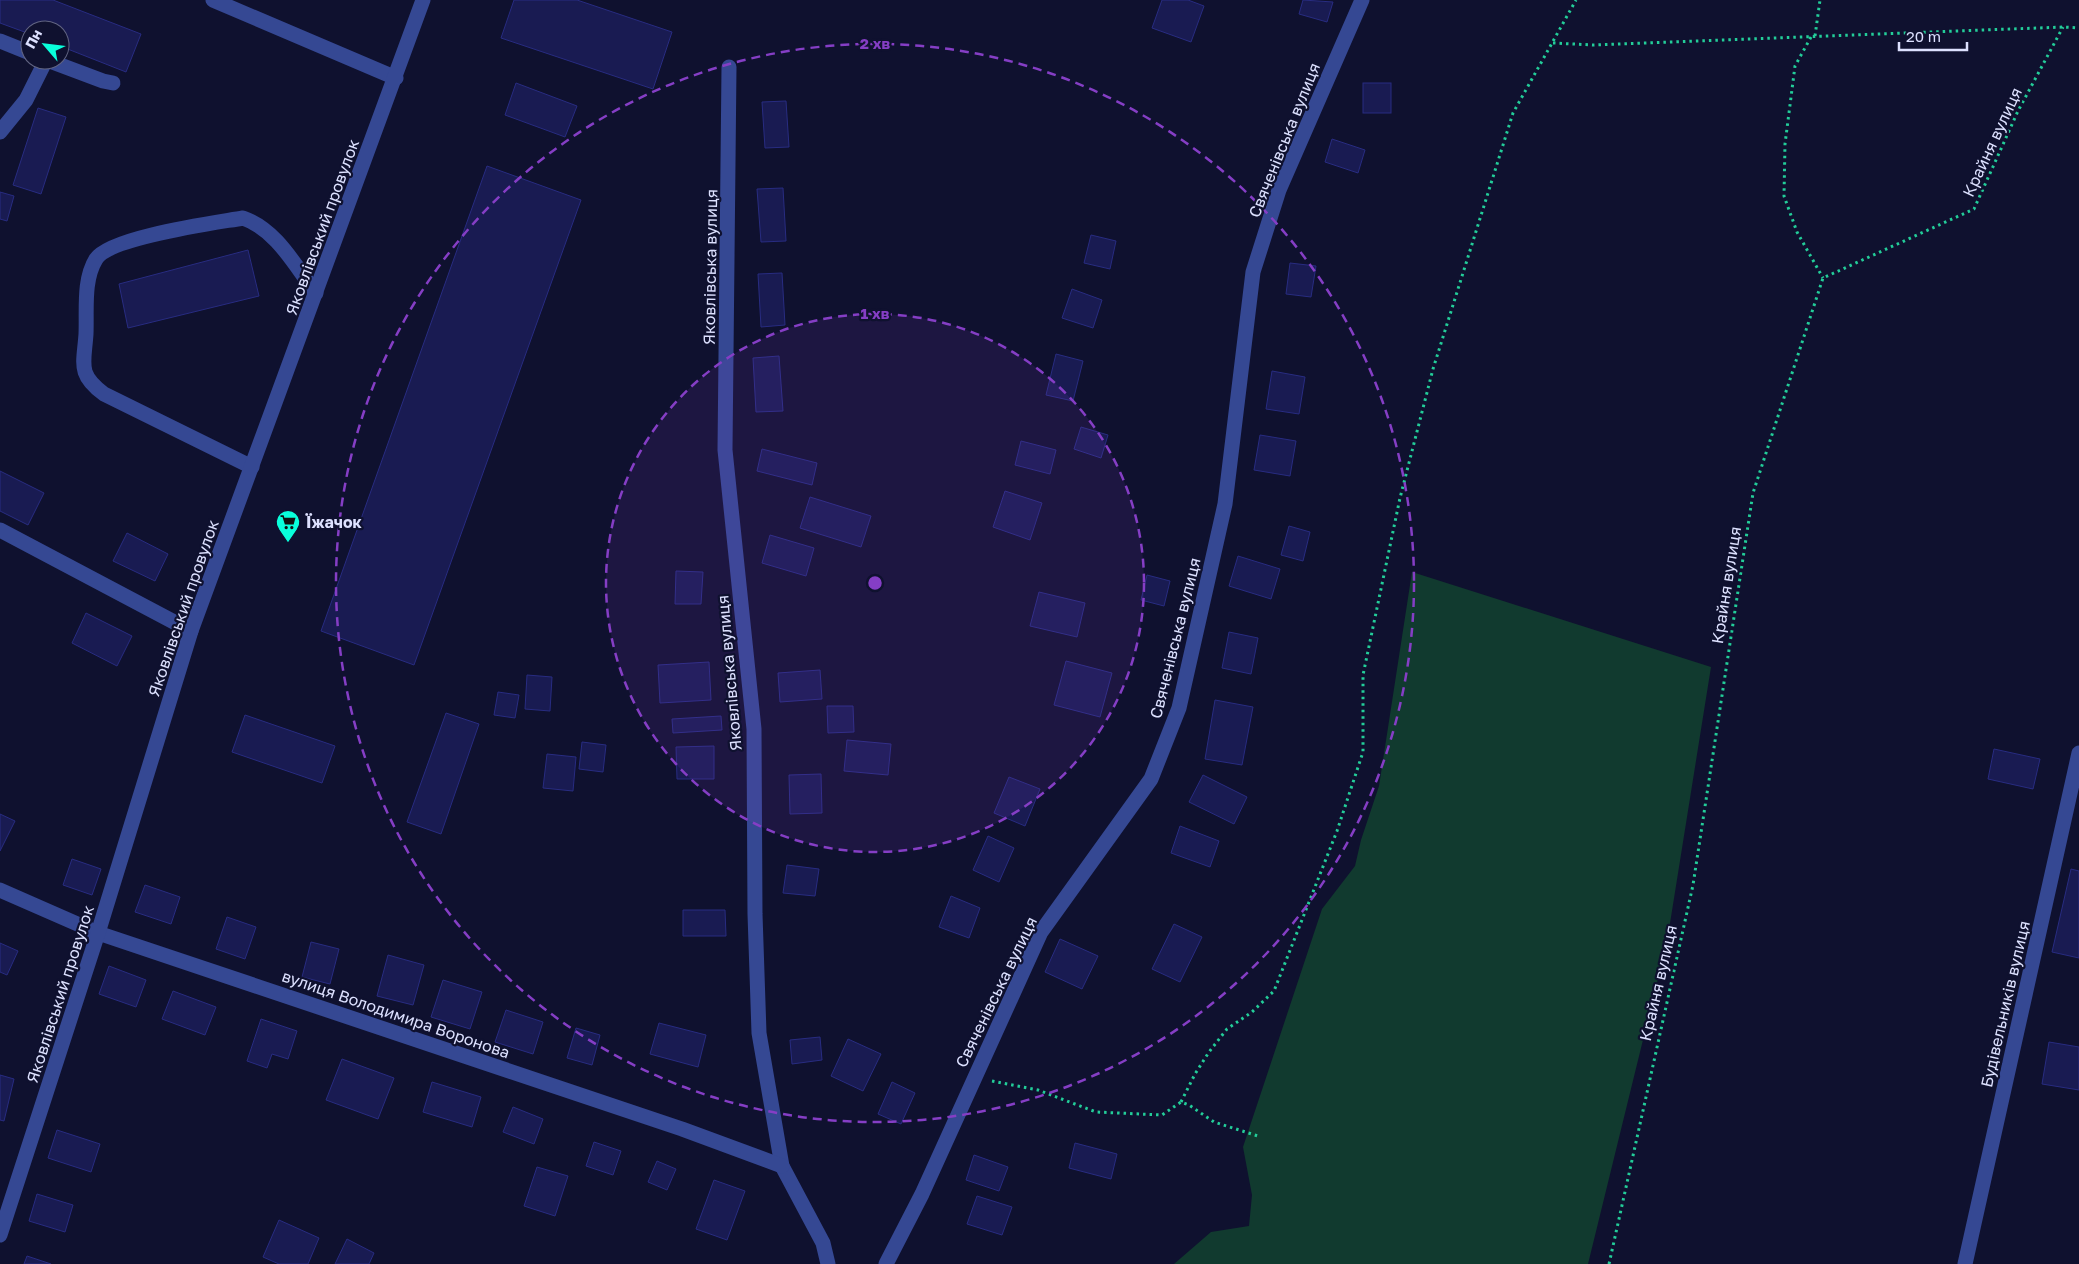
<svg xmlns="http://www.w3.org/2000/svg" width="2079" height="1264" font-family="'Golos Text',sans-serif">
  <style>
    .green { fill: #113a2f }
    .building { fill: #191b52; stroke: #282c81 }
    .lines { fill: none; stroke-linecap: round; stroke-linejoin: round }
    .path { stroke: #23cd99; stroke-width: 3; stroke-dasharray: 2.5 4; stroke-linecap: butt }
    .minor { stroke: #354893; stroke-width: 15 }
    .ring { fill: none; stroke: #853ec5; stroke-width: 2.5; stroke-dasharray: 9 6 }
    .labels { text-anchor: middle; stroke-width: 4.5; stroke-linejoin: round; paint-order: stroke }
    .street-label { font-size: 16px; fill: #dde1ff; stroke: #0f112f }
    .poi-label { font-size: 16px; font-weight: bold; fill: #dde1ff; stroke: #0f112f; text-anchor: start }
    .centre { fill: #853ec5; stroke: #0f112f; stroke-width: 2.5 }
    .ring-label { font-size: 15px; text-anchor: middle; font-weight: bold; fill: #853ec5; stroke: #0f112f; stroke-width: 4.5; stroke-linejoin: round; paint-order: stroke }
  </style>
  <rect width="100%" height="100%" fill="#0f112f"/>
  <path class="green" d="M1412,572L1711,667L1667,942L1588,1264H1174L1211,1232L1249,1226L1252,1195L1243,1147L1322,909L1355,866L1361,840L1379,786Z"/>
  <g class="building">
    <path d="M0,0H53L141,34L126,72L60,46V30H30V34L0,23Z"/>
    <path d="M514,0H577L672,32L653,89L501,38Z"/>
    <path d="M1162,0H1188L1204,6L1191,42L1152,28Z"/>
    <path d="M1303,0L1333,2L1327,22L1299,14Z"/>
    <path d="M516,83L577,106L565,137L505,115Z"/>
    <rect x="1363" y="83" width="28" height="30"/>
    <path d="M786,101L789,147L765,148L762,102Z"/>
    <path d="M38,108L66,117L41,194L13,185Z"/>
    <path d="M1332,139L1365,150L1358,173L1325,162Z"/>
    <path d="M487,166L581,200L414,665L321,631Z"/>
    <path d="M783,188L786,241L761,242L757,189Z"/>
    <path d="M0,192L14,196L7,221L0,219Z"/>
    <path d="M1091,235L1116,241L1110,269L1084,263Z"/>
    <path d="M248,250L259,296L128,328L119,284Z"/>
    <path d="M1290,263L1316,266L1311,297L1286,294Z"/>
    <path d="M782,273L785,325L761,327L758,274Z"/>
    <path d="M1072,289L1102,300L1093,328L1062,318Z"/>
    <path d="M1056,354L1083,361L1073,401L1046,395Z"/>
    <path d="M779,356L783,411L756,412L753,358Z"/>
    <path d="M1272,371L1305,377L1299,414L1266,409Z"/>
    <path d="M1081,427L1108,435L1101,458L1074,449Z"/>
    <path d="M1260,435L1296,441L1290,476L1254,470Z"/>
    <path d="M1021,441L1056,450L1050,474L1015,465Z"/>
    <path d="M762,449L817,463L812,485L757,471Z"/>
    <path d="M0,471L44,493L28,525L0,511Z"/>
    <path d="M1005,491L1042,503L1030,540L993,527Z"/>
    <path d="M810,497L871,516L861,547L800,528Z"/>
    <path d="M1289,526L1310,532L1303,561L1281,555Z"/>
    <path d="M127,533L168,554L155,581L113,561Z"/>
    <path d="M770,535L814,548L806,576L762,563Z"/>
    <path d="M1238,556L1280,569L1271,599L1229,586Z"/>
    <path d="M676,571L703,572L701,604H675Z"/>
    <path d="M1147,575L1170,581L1164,606L1141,600Z"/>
    <path d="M1039,592L1085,603L1077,637L1030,626Z"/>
    <path d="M86,613L132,636L117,666L72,643Z"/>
    <path d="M1229,632L1258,638L1251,674L1222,668Z"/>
    <path d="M1066,661L1112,673L1100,717L1054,705Z"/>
    <path d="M709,662L711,700L660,703L658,665Z"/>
    <path d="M820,670L822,699L780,702L778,673Z"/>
    <path d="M527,675L552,677L550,711L525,709Z"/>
    <path d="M498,692L519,695L515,718L494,715Z"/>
    <path d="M1215,700L1253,707L1242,765L1205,759Z"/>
    <path d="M827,706H853L854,732L828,733Z"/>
    <path d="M446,713L479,724L441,834L407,822Z"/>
    <path d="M245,715L335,746L322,783L232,752Z"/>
    <path d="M721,716L722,730L673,733L672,719Z"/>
    <path d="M847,740L891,744L888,775L844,771Z"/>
    <path d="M582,742L606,745L603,772L579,769Z"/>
    <path d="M714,746V779H677L676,747Z"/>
    <path d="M1994,749L2040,759L2033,789L1988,779Z"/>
    <path d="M547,754L576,757L573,791L543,788Z"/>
    <path d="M821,774L822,813L790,814L789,775Z"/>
    <path d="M1203,775L1247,797L1234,824L1189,802Z"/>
    <path d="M1009,777L1040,789L1025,826L994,813Z"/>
    <path d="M0,814L15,821L0,851Z"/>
    <path d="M1180,826L1219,841L1210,867L1171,853Z"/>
    <path d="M988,836L1014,848L999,882L973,870Z"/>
    <path d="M72,859L101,869L92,895L63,885Z"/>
    <path d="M787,865L819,869L815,896L783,893Z"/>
    <path d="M2071,869L2079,871V958L2052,952Z"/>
    <path d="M145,885L180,897L171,924L135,912Z"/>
    <path d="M951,896L980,908L969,938L939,927Z"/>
    <path d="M683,910H725L726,936H683Z"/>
    <path d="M227,917L256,927L245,959L216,949Z"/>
    <path d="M1174,924L1202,937L1180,982L1152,969Z"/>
    <path d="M1060,939L1098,956L1082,989L1045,972Z"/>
    <path d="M311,942L339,949L330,984L302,977Z"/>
    <path d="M0,943L18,951L7,975L0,972Z"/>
    <path d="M388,955L424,965L413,1005L377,996Z"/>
    <path d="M109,966L146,980L136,1007L99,994Z"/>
    <path d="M443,980L482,992L470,1029L431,1017Z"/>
    <path d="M173,991L216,1007L205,1035L162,1019Z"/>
    <path d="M506,1010L543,1022L533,1054L495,1042Z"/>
    <path d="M261,1019L297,1031L288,1059L272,1054L267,1068L247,1061Z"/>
    <path d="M659,1023L706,1035L698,1067L650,1054Z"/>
    <path d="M576,1028L600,1035L592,1065L567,1058Z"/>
    <path d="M820,1037L822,1060L792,1064L790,1040Z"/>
    <path d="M848,1039L881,1054L863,1091L831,1076Z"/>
    <path d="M2049,1042L2079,1047V1090L2042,1084Z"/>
    <path d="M342,1059L394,1078L378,1119L326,1100Z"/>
    <path d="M0,1075L14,1079L4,1121L0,1120Z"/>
    <path d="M432,1082L481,1097L472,1127L423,1112Z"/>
    <path d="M892,1082L915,1093L901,1124L878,1114Z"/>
    <path d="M513,1107L543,1119L534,1144L503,1132Z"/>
    <path d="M57,1130L100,1144L91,1172L48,1158Z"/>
    <path d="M594,1142L621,1151L613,1175L586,1166Z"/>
    <path d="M1075,1143L1117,1154L1111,1179L1069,1168Z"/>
    <path d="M974,1155L1008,1167L999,1191L966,1180Z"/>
    <path d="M657,1161L676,1169L667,1190L648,1182Z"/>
    <path d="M537,1167L568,1176L555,1216L524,1206Z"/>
    <path d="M714,1180L745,1191L727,1240L696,1229Z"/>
    <path d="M37,1194L73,1205L65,1232L29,1221Z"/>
    <path d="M977,1196L1012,1207L1002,1235L967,1224Z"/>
    <path d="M279,1220L319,1238L308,1264H279L263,1257Z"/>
    <path d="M347,1239L374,1253L369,1264H335Z"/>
    <path d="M27,1256L51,1264H24Z"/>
  </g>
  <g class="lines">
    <g class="path">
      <path d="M1815,36L1820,0"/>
      <path d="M1811,37L1795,66L1785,144L1784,196L1797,232L1823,278"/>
      <path d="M1553,43L1594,45L2063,27L2079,28"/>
      <path d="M992,1081L1038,1090L1096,1112L1162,1115L1181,1102L1189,1105L1214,1122L1258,1136"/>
      <path d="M1181,1102L1195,1074L1209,1052L1227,1029L1252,1012L1274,991L1337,831L1363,752V675L1400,498L1433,369L1513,113L1576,0"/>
      <path d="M1609,1264L1693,885L1753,493L1823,278L1974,209L2018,111L2063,27"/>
    </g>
    <g class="minor">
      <path d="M213,0L396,78"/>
      <path d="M0,41L30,53"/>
      <path d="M47,60L103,81L113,83"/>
      <path d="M729,67L725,450L754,729L755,914L759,1033L782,1166L823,1243L828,1264"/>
      <path d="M0,132L26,100L46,60"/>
      <path d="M252,467L104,394C77,374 84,364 86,334C87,310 83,280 96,259C110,237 215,223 243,218C277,230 295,266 316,293"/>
      <path d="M0,530L191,631"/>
      <path d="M0,890L98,933L682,1129L782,1166"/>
      <path d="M0,1235L98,933L191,631L423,0"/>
      <path d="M886,1264L922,1194L1041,932L1151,779L1179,708L1225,504L1253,272L1279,190L1362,0"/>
      <path d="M1965,1264L2079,753"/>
    </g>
  </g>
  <circle cx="875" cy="583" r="269" fill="#853ec5" fill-opacity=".12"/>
  <g class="ring">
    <circle cx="875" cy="583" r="269"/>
    <circle cx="875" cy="583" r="539"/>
  </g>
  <defs>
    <g id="supermarket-pin" transform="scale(1.25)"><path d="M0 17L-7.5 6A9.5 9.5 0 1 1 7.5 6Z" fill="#09ffdb" stroke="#0f112f"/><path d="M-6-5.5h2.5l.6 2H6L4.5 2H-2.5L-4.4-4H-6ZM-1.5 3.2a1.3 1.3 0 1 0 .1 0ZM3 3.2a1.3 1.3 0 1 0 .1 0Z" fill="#111"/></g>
  </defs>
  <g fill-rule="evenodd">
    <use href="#supermarket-pin" x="288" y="522"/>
  </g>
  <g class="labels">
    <g class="street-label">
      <text transform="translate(1284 140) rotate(-68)" y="6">Свяченівська вулиця</text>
      <text transform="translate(1992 142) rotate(-65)" y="6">Крайня вулиця</text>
      <text transform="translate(322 227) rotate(-70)" y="6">Яковлівський провулок</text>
      <text transform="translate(710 267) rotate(-89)" y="6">Яковлівська вулиця</text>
      <text transform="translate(1726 585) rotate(-81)" y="6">Крайня вулиця</text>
      <text transform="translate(183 608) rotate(-71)" y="6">Яковлівський провулок</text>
      <text transform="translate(1175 638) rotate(-76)" y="6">Свяченівська вулиця</text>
      <text transform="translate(729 673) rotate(-95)" y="6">Яковлівська вулиця</text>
      <text transform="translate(1658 983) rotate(-77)" y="6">Крайня вулиця</text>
      <text transform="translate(996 992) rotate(-64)" y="6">Свяченівська вулиця</text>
      <text transform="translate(60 994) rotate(-72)" y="6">Яковлівський провулок</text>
      <text transform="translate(2005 1004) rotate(-77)" y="6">Будівельників вулиця</text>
      <text transform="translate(396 1014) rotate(19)" y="6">вулиця Володимира Воронова</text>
    </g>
    <g class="poi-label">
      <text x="306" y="528">Їжачок</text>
    </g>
  </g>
  <circle cx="875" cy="583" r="8" class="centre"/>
  <g class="ring-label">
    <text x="875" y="49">2 хв</text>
    <text x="875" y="319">1 хв</text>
  </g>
  <g transform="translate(45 45) rotate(298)"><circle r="24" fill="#0f112f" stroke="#616482"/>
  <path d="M0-4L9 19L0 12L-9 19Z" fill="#09ffdb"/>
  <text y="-8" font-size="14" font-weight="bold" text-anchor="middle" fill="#dde1ff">Пн</text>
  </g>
  <path d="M1899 42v8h68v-8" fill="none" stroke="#dde1ff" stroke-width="2.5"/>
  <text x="1906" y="42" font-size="15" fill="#dde1ff" stroke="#0f112f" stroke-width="4" paint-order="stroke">20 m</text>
</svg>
